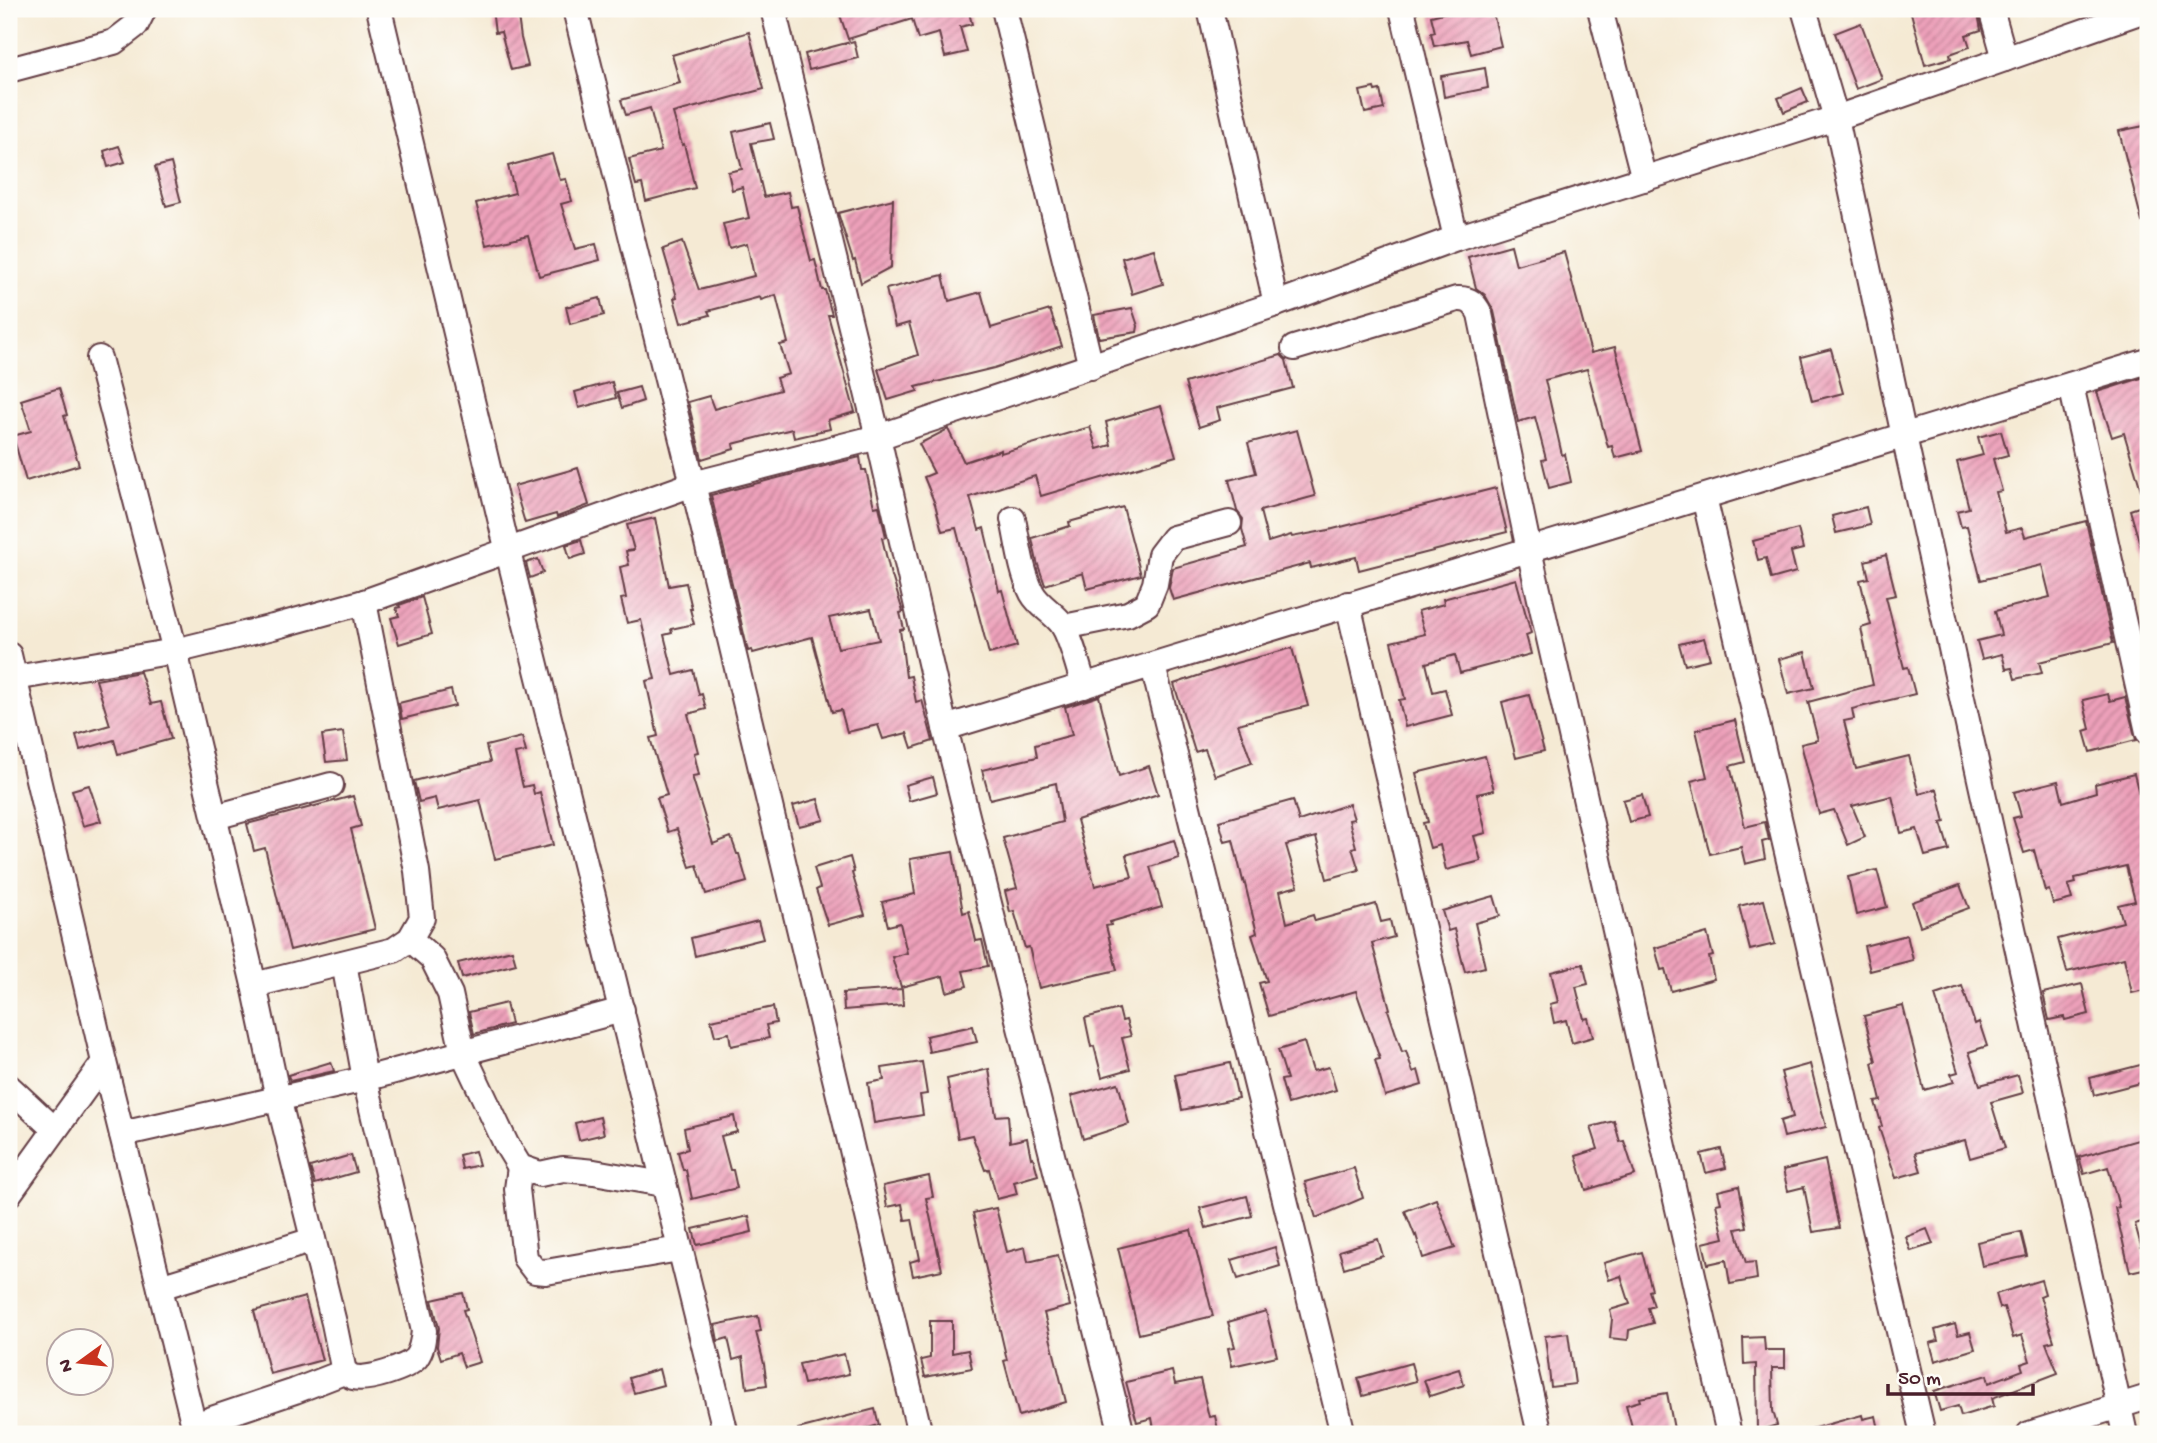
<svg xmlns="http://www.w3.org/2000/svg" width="2157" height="1443" font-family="'Gochi Hand',sans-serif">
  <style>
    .building { fill: url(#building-hatch); fill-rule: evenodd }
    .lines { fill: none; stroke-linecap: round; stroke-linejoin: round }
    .minor-casing { stroke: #643d44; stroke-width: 28 }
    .minor { stroke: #fff; stroke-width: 24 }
  </style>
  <defs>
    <pattern id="building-hatch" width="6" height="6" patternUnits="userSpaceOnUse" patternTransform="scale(1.75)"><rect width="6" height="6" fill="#eda0ba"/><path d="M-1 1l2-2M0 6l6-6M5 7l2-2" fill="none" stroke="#c28297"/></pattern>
  </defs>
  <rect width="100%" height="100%" fill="#fdfcf7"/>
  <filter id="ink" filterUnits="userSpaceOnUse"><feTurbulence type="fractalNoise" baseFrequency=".0143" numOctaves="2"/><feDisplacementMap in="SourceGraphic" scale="14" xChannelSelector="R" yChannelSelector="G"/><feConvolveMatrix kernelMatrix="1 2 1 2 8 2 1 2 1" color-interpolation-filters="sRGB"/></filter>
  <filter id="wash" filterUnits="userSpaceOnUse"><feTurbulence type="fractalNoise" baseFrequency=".00686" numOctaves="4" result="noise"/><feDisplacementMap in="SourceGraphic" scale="28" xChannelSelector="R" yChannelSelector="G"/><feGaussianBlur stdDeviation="1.57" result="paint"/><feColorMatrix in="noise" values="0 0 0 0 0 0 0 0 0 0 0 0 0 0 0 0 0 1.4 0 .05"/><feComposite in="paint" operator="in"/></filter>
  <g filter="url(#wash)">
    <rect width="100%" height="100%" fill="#f5ead4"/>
    <g id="blocks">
      <g class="building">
        <path d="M492,9H517L521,38L528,66L511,70L501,32L495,33Z"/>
        <path d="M838,9H968L972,24L960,27L967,52L945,57L939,33L918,39L912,19L848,39Z"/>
        <path d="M1460,9H1492L1501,46L1471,54L1467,40L1434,46L1431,33L1435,32L1431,16Z"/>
        <path d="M1910,9H1977L1981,30L1966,35L1970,47L1950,54L1951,58L1925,65Z"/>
        <path d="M1861,23L1882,79L1856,89L1835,33Z"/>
        <path d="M749,32L764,89L673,113L682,145L684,144L695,188L646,201L642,184L636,185L629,159L661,151L650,108L626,115L621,100L680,83L672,55Z"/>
        <path d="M854,41L858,58L809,70L805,54Z"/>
        <path d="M1485,68L1488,88L1444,97L1441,76Z"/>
        <path d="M1374,88L1375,91L1380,90L1384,109L1365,113L1360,91Z"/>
        <path d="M1802,88L1808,102L1784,112L1778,98Z"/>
        <path d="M770,123L774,139L751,143L764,197L788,192L791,207L797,206L811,261L815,260L822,290H825L832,315H828L855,412L828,420L830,429L816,432V433L794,438L792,429L772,434L733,444L734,449L702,459L688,402L709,396L714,409L780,390L776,378L789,374L780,345L788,343L776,295L761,300L760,297L708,311L710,315L681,323L674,298L677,297L663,249L682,242L699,290L754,276L747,243L729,248L723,224L749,218L742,187L732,190L728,172L742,169L733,132Z"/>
        <path d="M2144,126L2148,144V221L2142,222L2119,131Z"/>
        <path d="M119,146L125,162L108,167L104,151Z"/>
        <path d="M552,154L560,180L566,179L572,201L561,204L575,249L596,244L600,260L539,276L528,235L487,245L476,203L515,193L508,166Z"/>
        <path d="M171,163L181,202L166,206L155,167Z"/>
        <path d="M893,199L891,267L861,283L855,260L853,261L838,213Z"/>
        <path d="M1511,245L1516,265L1564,252L1591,353L1615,347L1642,451L1615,458L1612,446L1608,447L1587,369L1545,380L1562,455L1565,454L1571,482L1549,488L1542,460L1546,459L1535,417L1518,422L1494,311L1485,295L1476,288L1468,257Z"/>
        <path d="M1154,249L1163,284L1132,294L1122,258Z"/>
        <path d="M943,275L949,301L981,292L991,328L1050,310L1062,346L994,368L916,387L918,391L888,400L878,369L918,355L909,323L895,327L886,289Z"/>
        <path d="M600,298L604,315L570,324L566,307Z"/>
        <path d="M1132,308L1138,326L1137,332L1099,338L1094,315Z"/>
        <path d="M1831,349L1843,393L1812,401L1801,357Z"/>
        <path d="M1281,355L1286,360L1293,388L1217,408L1220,420L1199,427L1185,383Z"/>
        <path d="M2148,376V500H2144L2124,433L2112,437L2097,392Z"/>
        <path d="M612,382L616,398L579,408L575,392Z"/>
        <path d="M639,387L643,401L622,408L617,393Z"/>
        <path d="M59,388L67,415L64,416L79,465L26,481L13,436L31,431L21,400Z"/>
        <path d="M1161,406L1176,456L1041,496L1035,476L970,497L979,530L984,528L999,591L1002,590L1017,646L989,654L956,528L942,531L935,504L924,477L934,473L919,444L948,429L964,462L1001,450V453L1090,427L1097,449L1111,445L1106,422Z"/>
        <path d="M1297,430L1315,496L1260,511L1268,542L1291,535L1292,537L1329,530L1496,488L1507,532L1359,570L1356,557L1311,568L1310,563L1173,600L1169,588L1173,568L1247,547L1242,529L1243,519L1237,511L1229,480L1256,473L1248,443Z"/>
        <path d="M2001,431L2008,455L1993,459L2002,491L1996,492L2006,532L2022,528L2025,537L2086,521L2113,643L2039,662L2042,673L2015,679L2012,668L2006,669L2002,654L1982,659L1977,641L2001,635L1995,611L2050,597L2042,565L1981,580L1967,526L1961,527L1957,511L1969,508L1957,462L1983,455L1978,437Z"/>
        <path d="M860,457L862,470H866L874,507L879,506L886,537L882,538L891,576H892L903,612L900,613L904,629L900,630L906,677L911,676L916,702L922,700L933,741L912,748L907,733L883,739L878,725L847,732L841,710L832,712L812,637L753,653L752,650L748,651L711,495ZM871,609L879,640L838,648L829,618Z"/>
        <path d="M578,468L589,505L557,517L556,514L525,523L514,486Z"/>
        <path d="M2148,504V558H2144L2130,510Z"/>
        <path d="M1123,507L1141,575L1087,589L1083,573L1045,585L1037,562L1032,538L1070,526L1069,522Z"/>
        <path d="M1866,507L1870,525L1836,533L1832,516Z"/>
        <path d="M655,518L669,586L686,583L692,609H690L694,624L671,629L672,633L664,635L674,675L693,670L699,695L702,694L706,709L688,714L698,752L694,753L699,775L692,776L713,844L731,837L737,854H739L747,882L706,894L697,865L690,867L677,829L668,832L657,798L667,795L650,738L658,736L646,681L655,679L641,620L627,623L621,599L626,598L620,567L629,565L626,551L634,550L627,525Z"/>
        <path d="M1798,529L1803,549L1791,552L1796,572L1771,579L1766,558L1758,560L1753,541Z"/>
        <path d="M581,540L585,554L570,559L566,545Z"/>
        <path d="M1886,555L1896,595L1886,597L1904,668L1908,667L1915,694L1852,709L1854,719L1844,721L1856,769L1909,756L1919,794L1937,789L1945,822L1941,823L1949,850L1925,856L1917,829L1901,833L1892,796L1852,806L1865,837L1848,845L1834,810L1819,814L1801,744L1818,740L1808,702L1873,685L1861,628L1871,625L1860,580L1869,578L1865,561Z"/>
        <path d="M538,559L543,573L530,578L526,563Z"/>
        <path d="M1516,579L1531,633L1526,635L1531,654L1460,673L1455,655L1426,663L1433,692L1445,689L1452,715L1405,727L1399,700L1405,699L1391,642L1425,634L1418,611L1444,604L1443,599Z"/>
        <path d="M422,597L432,634L399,644L391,618L399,616L396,608L400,607L399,605Z"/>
        <path d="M1704,638L1710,659L1685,665L1679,644Z"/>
        <path d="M1292,648L1308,706L1238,724L1252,763L1215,776L1205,749L1195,752L1174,684L1236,663Z"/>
        <path d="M1805,652L1814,688L1788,694L1779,659Z"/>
        <path d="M140,672L151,704L161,702L171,739L118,754L114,740L80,750L76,735L110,725L96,680Z"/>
        <path d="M451,690L455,706L402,719L399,703Z"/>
        <path d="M2108,694L2110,701L2125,697L2136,740L2090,752L2084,731L2090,729L2083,700Z"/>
        <path d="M1529,695L1544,751L1516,758L1502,702Z"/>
        <path d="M1099,696L1119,776L1149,766L1158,794L1077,820L1095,886L1132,877L1126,855L1174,840L1179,858L1150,867L1162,907L1110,922L1111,925L1106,926L1117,970L1039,988L1029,947L1025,948L1014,911L1010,912L1005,891L1017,888L1003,838L1062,822L1056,783L990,799L982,770L1037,757L1035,745L1072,735L1065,707Z"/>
        <path d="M1735,720L1745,762L1730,766L1745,827L1765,822L1769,840L1762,842L1765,859L1745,864L1741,847L1710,854L1691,781L1707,777L1696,730Z"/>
        <path d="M343,732L347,760L326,762L322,735Z"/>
        <path d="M522,737L526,752L515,754L523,787L532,785L534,794L540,792L553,845L495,859L480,800L438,810L435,798L419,802L414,781L490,762L486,746Z"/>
        <path d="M1485,756L1494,790L1477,794L1486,833L1474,836L1481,861L1446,870L1440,845L1430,848L1423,823L1428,822L1416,773Z"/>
        <path d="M2134,774L2148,830V989L2132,993L2124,958L2067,972L2058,939L2123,922L2118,905L2135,901L2126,866L2075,878L2076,883L2068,885L2072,899L2053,904L2049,890L2045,891L2034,850L2024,853L2013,818L2021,816L2014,792L2058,781L2063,802L2096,792L2095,784Z"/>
        <path d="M933,777L937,793L909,801L905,785Z"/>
        <path d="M89,785L101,821L83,826L72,790Z"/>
        <path d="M1642,795L1648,817L1629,822L1623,800Z"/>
        <path d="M353,796L361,826L351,829L375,929L290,950L265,848L254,851L247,824Z"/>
        <path d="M818,799L824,820L799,826L793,806Z"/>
        <path d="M1293,800L1299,821L1349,804L1354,819L1349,820L1356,847L1352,848L1359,870L1327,879L1316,837L1286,845L1298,886L1280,891L1287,923L1313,915L1315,921L1376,904L1381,922L1390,920L1394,937L1372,943L1390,1009L1388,1010L1402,1052L1406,1051L1413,1072L1418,1070L1422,1085L1385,1096L1375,1060L1380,1059L1356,991L1269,1016L1259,983L1267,981L1252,935L1257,933L1244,880L1243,881L1233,840L1225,842L1219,821Z"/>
        <path d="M953,852L963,913L969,911L976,941L982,940L988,966L963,971L967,986L947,992L943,976L901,987L892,957L907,953L900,923L888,926L882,902L915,894L910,859Z"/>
        <path d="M850,857L854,872L852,873L865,915L828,925L816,890L820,888L814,868Z"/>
        <path d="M1877,870L1887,907L1856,915L1848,877Z"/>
        <path d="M1960,885L1969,908L1920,926L1912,902Z"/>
        <path d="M1494,896L1500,916L1475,923L1485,967L1465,972L1454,929L1448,931L1442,911Z"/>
        <path d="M1764,900L1775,944L1750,950L1739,906Z"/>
        <path d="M758,921L763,939L695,956L691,938Z"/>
        <path d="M1707,933L1713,956L1709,957L1714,979L1671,991L1665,969L1661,970L1655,948Z"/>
        <path d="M1907,935L1913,960L1870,971L1864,946Z"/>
        <path d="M512,950L516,964L462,978L458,963Z"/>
        <path d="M1583,964L1588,984L1576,987L1584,1019L1588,1018L1593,1037L1572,1043L1566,1020L1554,1023L1550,1004L1558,1002L1551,972Z"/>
        <path d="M2082,984L2089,1014L2065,1020L2064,1017L2049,1020L2043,993Z"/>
        <path d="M1962,986L1975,1024L1979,1022L1987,1046L1969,1052L1980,1085L2018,1075L2023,1093L1991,1102L2005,1148L1970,1158L1965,1140L1915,1153L1921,1171L1896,1178L1879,1128L1882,1126L1875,1102L1881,1101L1872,1063L1876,1061L1864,1016L1903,1006L1924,1090L1954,1082L1951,1074L1958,1072L1935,995Z"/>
        <path d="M902,989L903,1005L844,1010L843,993Z"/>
        <path d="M506,1003L511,1024L474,1034L469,1012Z"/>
        <path d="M773,1007L776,1023L766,1025L769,1038L731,1046L729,1033L715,1036L711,1020Z"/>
        <path d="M1119,1009L1122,1021L1126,1020L1131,1036L1122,1038L1130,1069L1102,1077L1094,1046L1091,1047L1085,1018Z"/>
        <path d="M973,1026L977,1042L929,1052L926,1036Z"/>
        <path d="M1304,1042L1313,1071L1329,1067L1336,1090L1288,1104L1281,1080L1287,1079L1278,1050Z"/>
        <path d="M331,1062L334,1071L290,1081L288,1075Z"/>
        <path d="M922,1062L927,1094L920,1095L923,1115L874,1123L868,1083L884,1080L882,1068Z"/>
        <path d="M1230,1063L1238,1098L1182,1110L1175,1075Z"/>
        <path d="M2148,1063V1081L2094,1095L2090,1078Z"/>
        <path d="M1810,1064L1826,1127L1784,1137L1780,1121L1793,1117L1781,1072Z"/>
        <path d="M989,1069L996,1116L1008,1115L1010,1142L1027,1138L1031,1158L1033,1157L1038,1175L1014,1182L1017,1194L997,1199L989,1169L985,1170L972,1135L958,1138L947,1079Z"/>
        <path d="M1118,1083L1129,1124L1083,1139L1071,1096Z"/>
        <path d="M734,1116L737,1132L721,1136L730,1170H733L737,1188L692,1199L686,1170H683L678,1152L688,1149L684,1128Z"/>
        <path d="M600,1117L604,1134L579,1140L575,1123Z"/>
        <path d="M1614,1121L1620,1142L1624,1141L1635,1175L1586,1190L1576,1156L1598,1149L1591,1127Z"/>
        <path d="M2148,1137V1220L2135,1224L2147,1268L2130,1272L2115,1208L2119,1207L2108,1167L2084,1174L2079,1157Z"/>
        <path d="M1721,1149L1726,1168L1706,1173L1701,1154Z"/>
        <path d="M475,1151L479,1165L462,1169L459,1155Z"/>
        <path d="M351,1155L356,1172L315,1184L310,1167Z"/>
        <path d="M1825,1160L1839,1228L1813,1232L1804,1187L1788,1191L1783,1170Z"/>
        <path d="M1354,1168L1363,1198L1316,1218L1305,1182Z"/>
        <path d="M929,1176L933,1197L926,1198L942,1270L913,1276L910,1262L920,1259L912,1219L905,1220L902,1204L887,1207L883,1186Z"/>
        <path d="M1739,1186L1747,1227L1736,1229L1746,1263L1755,1262L1757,1279L1730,1284L1726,1260L1708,1264L1703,1243L1724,1238L1716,1204L1721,1203L1718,1191Z"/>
        <path d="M1247,1196L1252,1216L1206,1228L1200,1208Z"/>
        <path d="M1436,1199L1455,1248L1423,1258L1416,1235L1415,1236L1405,1211Z"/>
        <path d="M996,1208L1007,1252L1025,1247L1028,1262L1058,1255L1070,1306L1044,1313L1066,1402L1019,1416L1004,1361L1007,1360L973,1213Z"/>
        <path d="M749,1216L752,1232L697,1245L693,1229Z"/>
        <path d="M1927,1229L1933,1244L1911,1251L1906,1237Z"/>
        <path d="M1191,1230L1213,1316L1139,1334L1118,1248Z"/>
        <path d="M2021,1232L2027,1256L1982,1266L1977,1242Z"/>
        <path d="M1378,1239L1383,1256L1344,1268L1339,1251Z"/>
        <path d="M1275,1247L1280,1266L1238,1279L1232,1260Z"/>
        <path d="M1642,1252L1652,1290L1649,1291L1654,1306L1648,1308L1653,1323L1629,1330L1628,1340L1610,1338L1612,1319L1610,1310L1630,1304L1621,1276L1609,1280L1604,1263Z"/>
        <path d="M2041,1280L2045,1294L2040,1296L2054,1341L2046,1343L2058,1373L1992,1398L1994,1406L1961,1416L1958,1406L1940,1411L1934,1391L1987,1375L1989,1383L2023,1370L2021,1364L2030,1361L2022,1335L2013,1338L2004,1307L2000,1308L1996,1294Z"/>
        <path d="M463,1293L467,1309L463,1310L480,1362L464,1367L459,1353L441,1359L437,1347L439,1328L432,1300Z"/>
        <path d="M305,1297L322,1360L270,1374L254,1311Z"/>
        <path d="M1266,1311L1277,1356L1232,1366L1228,1348L1235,1347L1228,1322Z"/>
        <path d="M758,1316L761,1331L756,1332L764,1364L767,1385L747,1388L743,1357L733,1360L728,1338L718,1341L715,1325Z"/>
        <path d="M930,1321H952V1353L968,1350L972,1368L925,1377L921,1360L930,1358Z"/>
        <path d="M1955,1324L1958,1335L1970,1332L1975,1349L1935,1361L1930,1343L1938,1341L1935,1330Z"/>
        <path d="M1568,1333L1575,1384L1551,1387L1545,1336Z"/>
        <path d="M1764,1337L1765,1350H1785V1368H1772L1773,1411L1777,1425L1757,1431L1756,1364L1744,1365L1743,1338Z"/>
        <path d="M844,1354L849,1374L804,1384L799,1364Z"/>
        <path d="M1411,1363L1416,1381L1363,1396L1358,1378Z"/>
        <path d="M659,1369L663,1385L634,1393L629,1378Z"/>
        <path d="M1459,1369L1464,1385L1430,1396L1424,1380Z"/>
        <path d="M1172,1371L1175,1384L1200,1379L1209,1417L1215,1416L1219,1434H1155L1152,1418L1137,1422L1126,1382Z"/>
        <path d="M1667,1393L1675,1434H1634L1626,1405L1640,1401L1639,1398Z"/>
        <path d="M875,1409L879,1425L845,1434H799L798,1429Z"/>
        <path d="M1862,1415L1863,1419L1876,1416L1880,1434H1812L1811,1429Z"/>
      </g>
    </g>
  </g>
  <g filter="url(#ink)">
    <use href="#blocks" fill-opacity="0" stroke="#643d44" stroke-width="2"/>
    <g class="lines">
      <g class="minor-casing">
        <g id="minor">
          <path d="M379,9L508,552L726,1434"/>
          <path d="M575,9L693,484L920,1434"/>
          <path d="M773,9L878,437L945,728L1122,1434"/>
          <path d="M1004,9L1091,367"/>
          <path d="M1210,9L1276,304"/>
          <path d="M1402,9L1456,238"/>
          <path d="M1600,9L1644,179"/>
          <path d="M1804,9L1836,118L1904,436L2125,1434"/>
          <path d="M1991,9L2005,59"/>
          <path d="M9,70L114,42L136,25L144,9"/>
          <path d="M1294,348L1457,299C1470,298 1475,304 1480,314L1529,550L1729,1434"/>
          <path d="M99,358L175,651L254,985L278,1098L334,1323L344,1372L295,1391L194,1425"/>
          <path d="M2071,385L2148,732"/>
          <path d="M1704,497L1923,1434"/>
          <path d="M1013,519C1018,542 1021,571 1032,593C1039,606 1053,612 1062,624C1071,637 1079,670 1084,686"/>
          <path d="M1348,604L1540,1434"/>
          <path d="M1064,627L1128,614L1147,604L1155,584L1160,555L1173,538L1229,523"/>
          <path d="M9,655L104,1062L196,1434"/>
          <path d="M1153,666L1343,1434"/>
          <path d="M15,678L175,651L273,627L364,602L693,484L878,437L1276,304L1456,238L1836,118L2148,9"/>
          <path d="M945,728L2148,361"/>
          <path d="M215,817L331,785"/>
          <path d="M410,939L432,958L450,994L463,1053L506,1144L520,1167L540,1174L563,1169L594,1172L663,1184"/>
          <path d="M344,963L365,1079L424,1331C423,1340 422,1350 416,1358C407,1368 367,1381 353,1377C350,1376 347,1373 344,1372"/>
          <path d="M254,985L394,950L410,939L422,918L417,871L364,602"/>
          <path d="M9,1087L54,1129"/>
          <path d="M122,1134L365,1079L622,1010"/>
          <path d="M520,1167L517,1189L525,1258L535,1271L546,1272L679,1249"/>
          <path d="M9,1194L104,1062"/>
          <path d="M160,1287L313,1240"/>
          <path d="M2029,1434L2148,1397"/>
        </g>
      </g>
      <use href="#minor" class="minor"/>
    </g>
  </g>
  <rect width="2157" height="1443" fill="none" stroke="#fdfcf7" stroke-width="35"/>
  <g transform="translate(80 1362) rotate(255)"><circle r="33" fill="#fdfcf7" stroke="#b5a4a5" stroke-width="2"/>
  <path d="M0-5L12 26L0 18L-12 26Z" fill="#c8321e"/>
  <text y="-10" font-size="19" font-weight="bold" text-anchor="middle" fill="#4a1f2b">N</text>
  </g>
  <path d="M1888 1384v10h145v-10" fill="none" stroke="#4a1f2b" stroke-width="3.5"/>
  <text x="1898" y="1384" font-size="21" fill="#4a1f2b" stroke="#fdfcf7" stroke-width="5" paint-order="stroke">50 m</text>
</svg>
